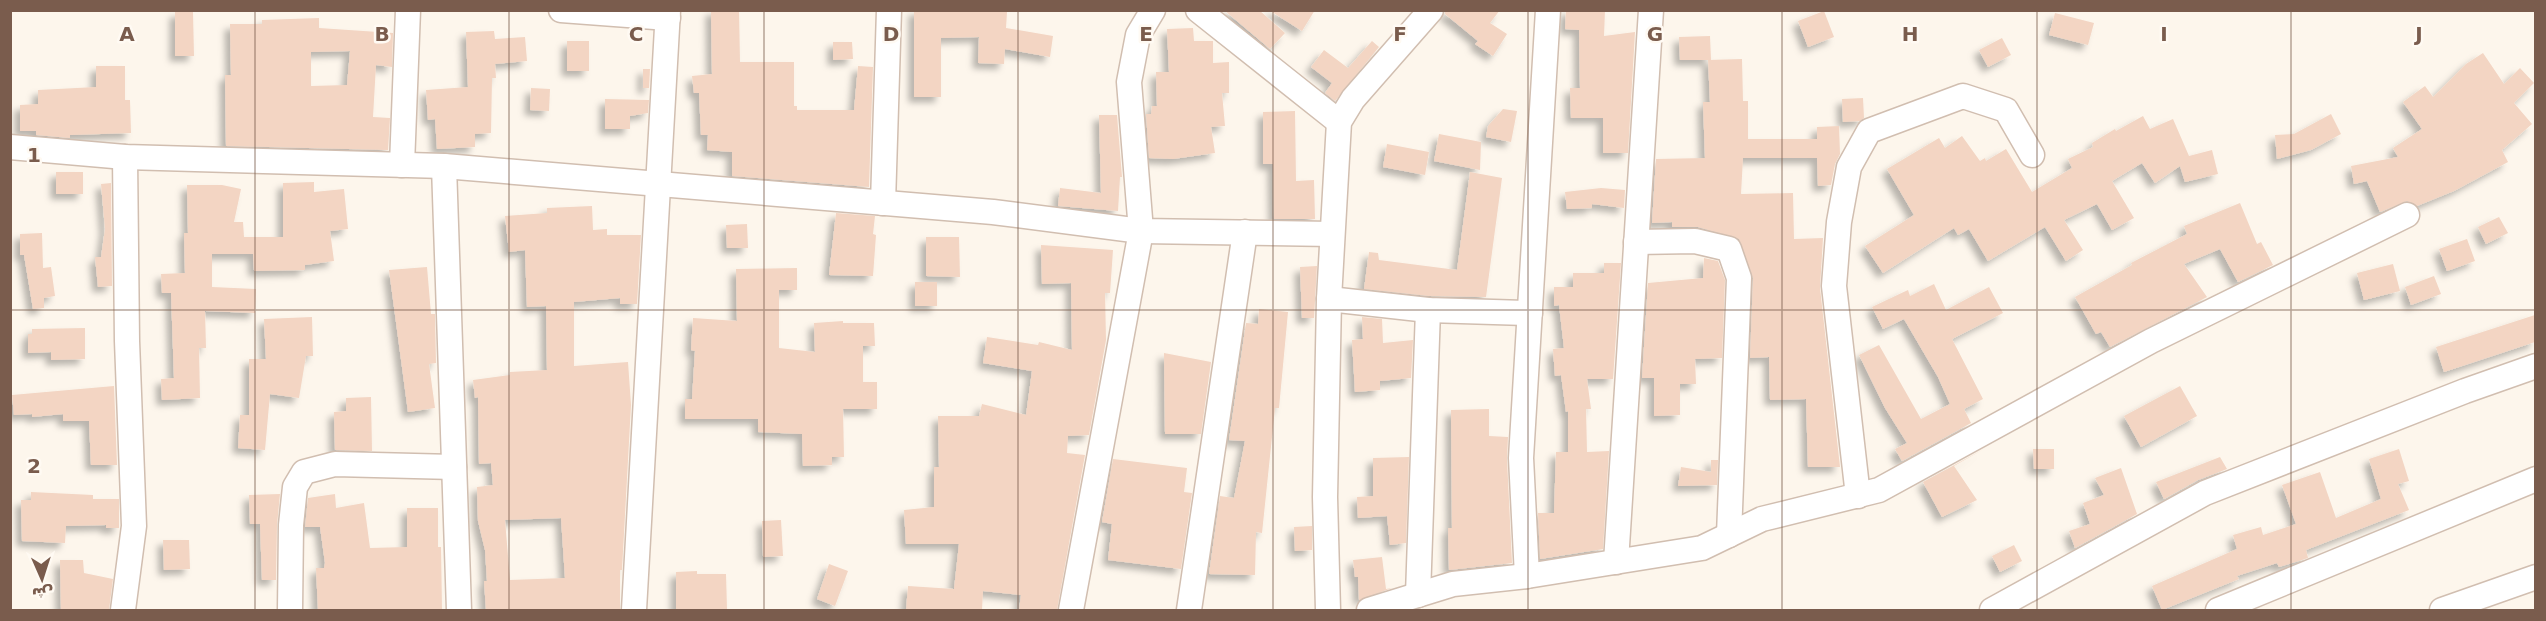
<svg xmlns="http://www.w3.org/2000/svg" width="2546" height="621" font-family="'DejaVu Sans','Noto Sans Arabic',sans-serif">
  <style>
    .building { fill: #f3d5c3; fill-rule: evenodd; filter: url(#shadow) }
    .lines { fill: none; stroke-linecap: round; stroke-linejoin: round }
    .minor-casing { stroke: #d1beb0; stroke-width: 27 }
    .minor { stroke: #fff; stroke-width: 24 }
    .grid { fill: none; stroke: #7a5c4d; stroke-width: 1.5; stroke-opacity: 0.55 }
    .grid-label { font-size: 20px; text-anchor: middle; font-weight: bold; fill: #7a5c4d; stroke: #fffaf3; stroke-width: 5; stroke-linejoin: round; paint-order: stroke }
  </style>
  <defs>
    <filter id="shadow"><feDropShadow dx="-5.5" dy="5.5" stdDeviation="3" flood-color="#0004"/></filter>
  </defs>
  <rect width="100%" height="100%" fill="#fdf6ec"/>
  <g class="building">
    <path d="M711,10H739L740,62H794V106H797V110H854L858,66L873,67L869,187L732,176V152L707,150L708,135H701L699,93H694L692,76L712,74Z"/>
    <path d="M914,10L1007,12L1006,28L1053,36L1050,57L1005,49L1004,64L978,63L979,37L941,38V97H914Z"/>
    <path d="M1224,10H1259L1285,33L1270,49Z"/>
    <path d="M1269,10H1315L1302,31Z"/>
    <path d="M1445,10H1500L1490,23L1507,34L1493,56L1475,44L1478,41L1445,14Z"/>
    <path d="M1566,10H1605L1604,36L1635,32L1628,153H1603V118H1571L1570,88H1580L1579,30L1565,29Z"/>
    <path d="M1824,11L1834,37L1808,47L1798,21Z"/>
    <path d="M175,12H193L194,56H175Z"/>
    <path d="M2055,13L2094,23L2088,45L2049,35Z"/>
    <path d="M319,18V28L393,33L392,67L376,65L373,117L390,118L388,150L226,146L225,75H231L230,24H262V20ZM350,51L347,85L311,86V52Z"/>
    <path d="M1193,28L1194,41H1213V63L1229,62V93H1222L1225,126L1211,127L1215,153L1173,159L1149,158L1146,114H1151L1152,106H1157L1156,72H1169L1167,29Z"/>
    <path d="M494,31L495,39L525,37L527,61L495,64L496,78H492L491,133L475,134V147L437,149L435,119L428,120L426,90L468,87L466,32Z"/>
    <path d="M1710,36L1711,60H1680L1679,37Z"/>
    <path d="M2002,38L2011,55L1988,67L1979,50Z"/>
    <rect x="567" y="41" width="22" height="30"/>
    <path d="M1372,41L1379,47L1335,101L1325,93L1332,83L1311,67L1324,50L1348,68Z"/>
    <path d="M833,42H852L853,59L833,60Z"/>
    <path d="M2483,53L2504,84L2520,68L2534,83L2514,103L2532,124L2502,150L2508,162L2454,191L2417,206L2407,201L2380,212L2367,181L2354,184L2351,166L2398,157L2393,148L2422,129L2403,102L2425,86L2433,97L2466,64Z"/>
    <path d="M1742,59L1743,101H1748V139H1817V127L1839,126L1840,154L1835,164L1831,185L1818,186L1817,158H1743L1741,194L1793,193L1794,239L1823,238L1820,288L1840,467H1808L1806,399L1770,400L1769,357L1750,358L1753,278L1739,239L1698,227H1672V222L1652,223L1656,159L1705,158L1703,102H1710L1708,60Z"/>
    <path d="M96,66H125V100H130L131,133L70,135V138L36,135V131H20V105L38,104V90L96,87Z"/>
    <path d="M643,69H650L649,88H643Z"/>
    <path d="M531,88L550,89L549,111L530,110Z"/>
    <path d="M1863,98L1864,118L1860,121L1843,122L1842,99Z"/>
    <path d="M605,99L649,100L648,113L630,116V129H605Z"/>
    <path d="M1503,109L1517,111L1511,142L1486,137L1488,126Z"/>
    <path d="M1295,111L1296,181L1314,180L1315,219H1274L1273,164H1263V112Z"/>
    <path d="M2331,114L2341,134L2311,150L2277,159L2275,135L2294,134Z"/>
    <path d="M1099,115H1117L1122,177H1120L1118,211L1058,206L1060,188L1101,193Z"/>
    <path d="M2143,116L2150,129L2173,119L2189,156L2212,150L2218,174L2185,182L2180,166L2155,183L2142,163L2112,181L2134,218L2112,230L2097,204L2064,220L2083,250L2066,261L2045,227L1988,261L1969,229L1958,235L1954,228L1883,273L1865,246L1914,215L1887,169L1939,138L1945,148L1962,136L1980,161L1985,158L1986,161L2006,149L2032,192L2072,168L2068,159L2093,147L2092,143L2115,129L2116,131Z"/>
    <path d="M1439,134L1481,142L1480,170L1434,161Z"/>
    <path d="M1387,144L1429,152L1425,175L1383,167Z"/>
    <rect x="56" y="172" width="27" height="22"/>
    <path d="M1470,172L1502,178L1486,297L1429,296L1364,289L1369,252L1378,253L1379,260L1457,270Z"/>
    <path d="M314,182V192L344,189L348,229L330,231L334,261L305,265V270L254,271L253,254H212V287L256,289L255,313L205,311L206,348H199L200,398L162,400L161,379L174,378L171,293H162L161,274L185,273L184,233H188L187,185H222L241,189L234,222H243L244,237H283V183Z"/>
    <path d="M111,183L112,286L98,287L95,257H101L105,229L101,184Z"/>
    <path d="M1601,188L1625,190L1624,208L1592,204V208L1567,209L1565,192Z"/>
    <path d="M2240,203L2257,244L2261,242L2273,265L2238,282L2220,249L2184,264L2207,297L2110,347L2101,332L2096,334L2075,297L2132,265L2131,263L2187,234L2184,226Z"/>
    <path d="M592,206L593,230L607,229V235H641L637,304H620V298L574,302V366L628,362L631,405L622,570H620V610H486L484,581H487L485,550L478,521L477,487L493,485L491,463L479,464L478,397L475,398L473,380L510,375V372L547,370L546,306L527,307L525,250L509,252L505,216L547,213V208ZM561,518L565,578L510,580L505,520Z"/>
    <path d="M836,213L875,216L873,234L876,235L873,276L829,275Z"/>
    <path d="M2499,217L2508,233L2486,244L2478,227Z"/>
    <path d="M747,224L748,248H727L726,225Z"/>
    <path d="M42,233L43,268L51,267L55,296L44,298V308L33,309L24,255H20V234Z"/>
    <path d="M926,237H959L960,277L926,276Z"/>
    <path d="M2467,239L2475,261L2447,271L2439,249Z"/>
    <path d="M1041,245L1113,250L1110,293H1105L1106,340L1089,435L1068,436L1067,453L1085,455L1057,610H1019L1021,595L983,591L982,610H906L908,586L954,589L959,544H906L904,510L934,507V467H939L938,416H979L982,404L1026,415L1032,371L983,363L987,337L1038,345L1039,342L1072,350L1071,283L1042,284Z"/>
    <path d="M1704,258L1718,261L1725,280L1722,358L1695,359L1696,384H1680V415L1654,416V378H1642L1648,283L1703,278Z"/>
    <path d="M1604,263H1621L1613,379H1587L1591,409H1586L1587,452L1609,451L1603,549L1540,559L1538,513H1554L1556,452H1568V411L1566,412L1561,375L1555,376L1553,349L1564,348L1559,305L1554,306V287H1573V273H1604Z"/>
    <path d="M2393,264L2400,291L2364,300L2357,273Z"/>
    <path d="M1317,266L1314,318H1302L1300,267Z"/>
    <path d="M427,267L431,314H435L436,363L429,364L435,408L408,412L389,270Z"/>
    <path d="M797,268V290H779V348L815,352L814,323L843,321V323H874L875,346H863V382H877V409H843L844,457H832V465L803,466L802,434L758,432V419H685V399H692L695,351L691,350L693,318L737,321L736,269Z"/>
    <path d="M2434,276L2441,294L2411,305L2405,287Z"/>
    <rect x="915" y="282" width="22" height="24"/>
    <path d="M1934,284L1946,310L1989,287L2003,313L1952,339L1983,399L1964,409L1971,423L1902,461L1895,449L1907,443L1885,408L1859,355L1879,345L1921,419L1950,404L1938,377L1904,319L1883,329L1872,307L1908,290L1910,296Z"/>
    <path d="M1259,309L1288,312L1279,408H1275L1262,533L1256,532L1255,575L1209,574L1220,496L1234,498L1245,441L1229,440L1246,323L1258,324Z"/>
    <path d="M2535,315V342L2444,372L2436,347Z"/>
    <path d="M312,317L313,356H306L299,398L270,394L265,450L238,448L240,415H249V359H266L264,319Z"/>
    <path d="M1362,317L1382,319L1383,343L1413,340L1411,378L1380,381V390L1355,392L1352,340L1363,339Z"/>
    <path d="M85,328V359L51,360V352L28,353V334H32V329Z"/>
    <path d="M1164,353L1211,362L1201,434H1165Z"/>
    <path d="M114,386L117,465H91L89,421H63V414L32,417V414L14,415L12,395Z"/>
    <path d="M2180,386L2197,416L2141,447L2124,416Z"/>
    <path d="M371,397L372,451L335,450L334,412L346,411V398Z"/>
    <path d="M1489,409V436L1508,437L1507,459L1512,563L1449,570L1448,528H1452L1451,410Z"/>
    <path d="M1984,449L1954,466L1977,500L1942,517L1923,482Z"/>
    <path d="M2033,449H2054V469H2034Z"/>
    <path d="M2399,449L2409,481L2398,484L2409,510L2306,550L2308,558L2279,567L2277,563L2237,576L2239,579L2162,610L2152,586L2237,549L2233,535L2261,527L2263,535L2296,524L2282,485L2320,472L2336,518L2381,499L2369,459Z"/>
    <path d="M1409,457L1406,543L1390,545L1387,516L1358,518L1357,497L1373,496V458Z"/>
    <path d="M2220,457L2227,469L2198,480L2164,499L2156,482Z"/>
    <path d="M1113,459L1187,468L1184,492L1192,493L1181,569L1108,560L1112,524L1102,522Z"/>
    <path d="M1711,460H1718L1717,485L1678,486L1681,467L1711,472Z"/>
    <path d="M2121,468L2137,514L2075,548L2069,531L2090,524L2083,503L2104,495L2095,478Z"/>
    <path d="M31,492L93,495V499H119V528H106V525L66,526L65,543L22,541L21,500H31Z"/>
    <path d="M280,494L277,525L276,580H262L260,524H250L249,495Z"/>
    <path d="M335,494L336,508L364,503L370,548L407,547V508H438V547H441L442,610H318L316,568H324L325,563L320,527H305L308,498Z"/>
    <path d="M781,520L783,556L763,557L762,521Z"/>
    <path d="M1312,526V550L1295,551L1294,527Z"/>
    <path d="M163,540H189L190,569L164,570Z"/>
    <path d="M2014,545L2022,561L2000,572L1992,556Z"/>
    <path d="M1382,557L1386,589L1392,588L1359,600L1358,577H1355L1353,560Z"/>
    <path d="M60,560H83L84,573L113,579L109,610H61Z"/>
    <path d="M829,564L848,571L835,606L817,599Z"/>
    <path d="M697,571V574H726L727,609L676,610V572Z"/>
  </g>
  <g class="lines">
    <g class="minor-casing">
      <g id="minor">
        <path d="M561,10L668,18"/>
        <path d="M1198,10L1339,122"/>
        <path d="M10,147L125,157L444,166L993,212L1141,231L1332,234"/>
        <path d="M402,165L408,10"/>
        <path d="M444,166L459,610"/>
        <path d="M883,203L889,10"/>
        <path d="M1636,242L1695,241L1729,249L1739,278L1729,535"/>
        <path d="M1329,299L1428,310L1530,313"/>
        <path d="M1858,496L1834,286L1839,222L1849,167L1869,131L1963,96L2006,110L2032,155"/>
        <path d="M1616,562L1651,10"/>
        <path d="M1527,576L1521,458L1548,10"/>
        <path d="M1418,595L1428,310"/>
        <path d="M123,610L134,526L127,341L125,157"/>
        <path d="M290,610L291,525L295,487L304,472L335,464L454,467"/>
        <path d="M634,610L668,10"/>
        <path d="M1071,610L1141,231L1129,82L1138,35L1153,10"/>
        <path d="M1189,610L1245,232"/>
        <path d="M1328,610L1325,497L1329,299L1339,122L1353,99L1431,10"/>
        <path d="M1369,610L1453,584L1527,576L1702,548L1762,519L1879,490L2151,341L2407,215"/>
        <path d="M1992,610L2205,493L2465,391L2536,366"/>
        <path d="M2218,610L2536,479"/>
        <path d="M2442,610L2536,577"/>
      </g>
    </g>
    <use href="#minor" class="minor"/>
  </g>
  <path class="grid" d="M255,10V610M509,10V610M764,10V610M1018,10V610M1273,10V610M1528,10V610M1782,10V610M2037,10V610M2291,10V610M10,310H2536"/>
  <g class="grid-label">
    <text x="127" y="41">A</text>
    <text x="382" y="41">B</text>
    <text x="636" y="41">C</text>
    <text x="891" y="41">D</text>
    <text x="1146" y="41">E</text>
    <text x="1400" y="41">F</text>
    <text x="1655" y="41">G</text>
    <text x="1910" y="41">H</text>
    <text x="2164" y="41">I</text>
    <text x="2419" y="41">J</text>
    <text x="34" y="162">1</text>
    <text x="34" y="473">2</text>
  </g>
  <rect width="2546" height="621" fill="none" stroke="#7a5c4d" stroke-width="24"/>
  <g transform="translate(42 579) rotate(177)" stroke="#fffaf3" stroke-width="4.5" paint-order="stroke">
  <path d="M0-4.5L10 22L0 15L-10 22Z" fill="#7a5c4d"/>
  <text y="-9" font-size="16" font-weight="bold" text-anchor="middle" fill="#7a5c4d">ش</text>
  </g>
</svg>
